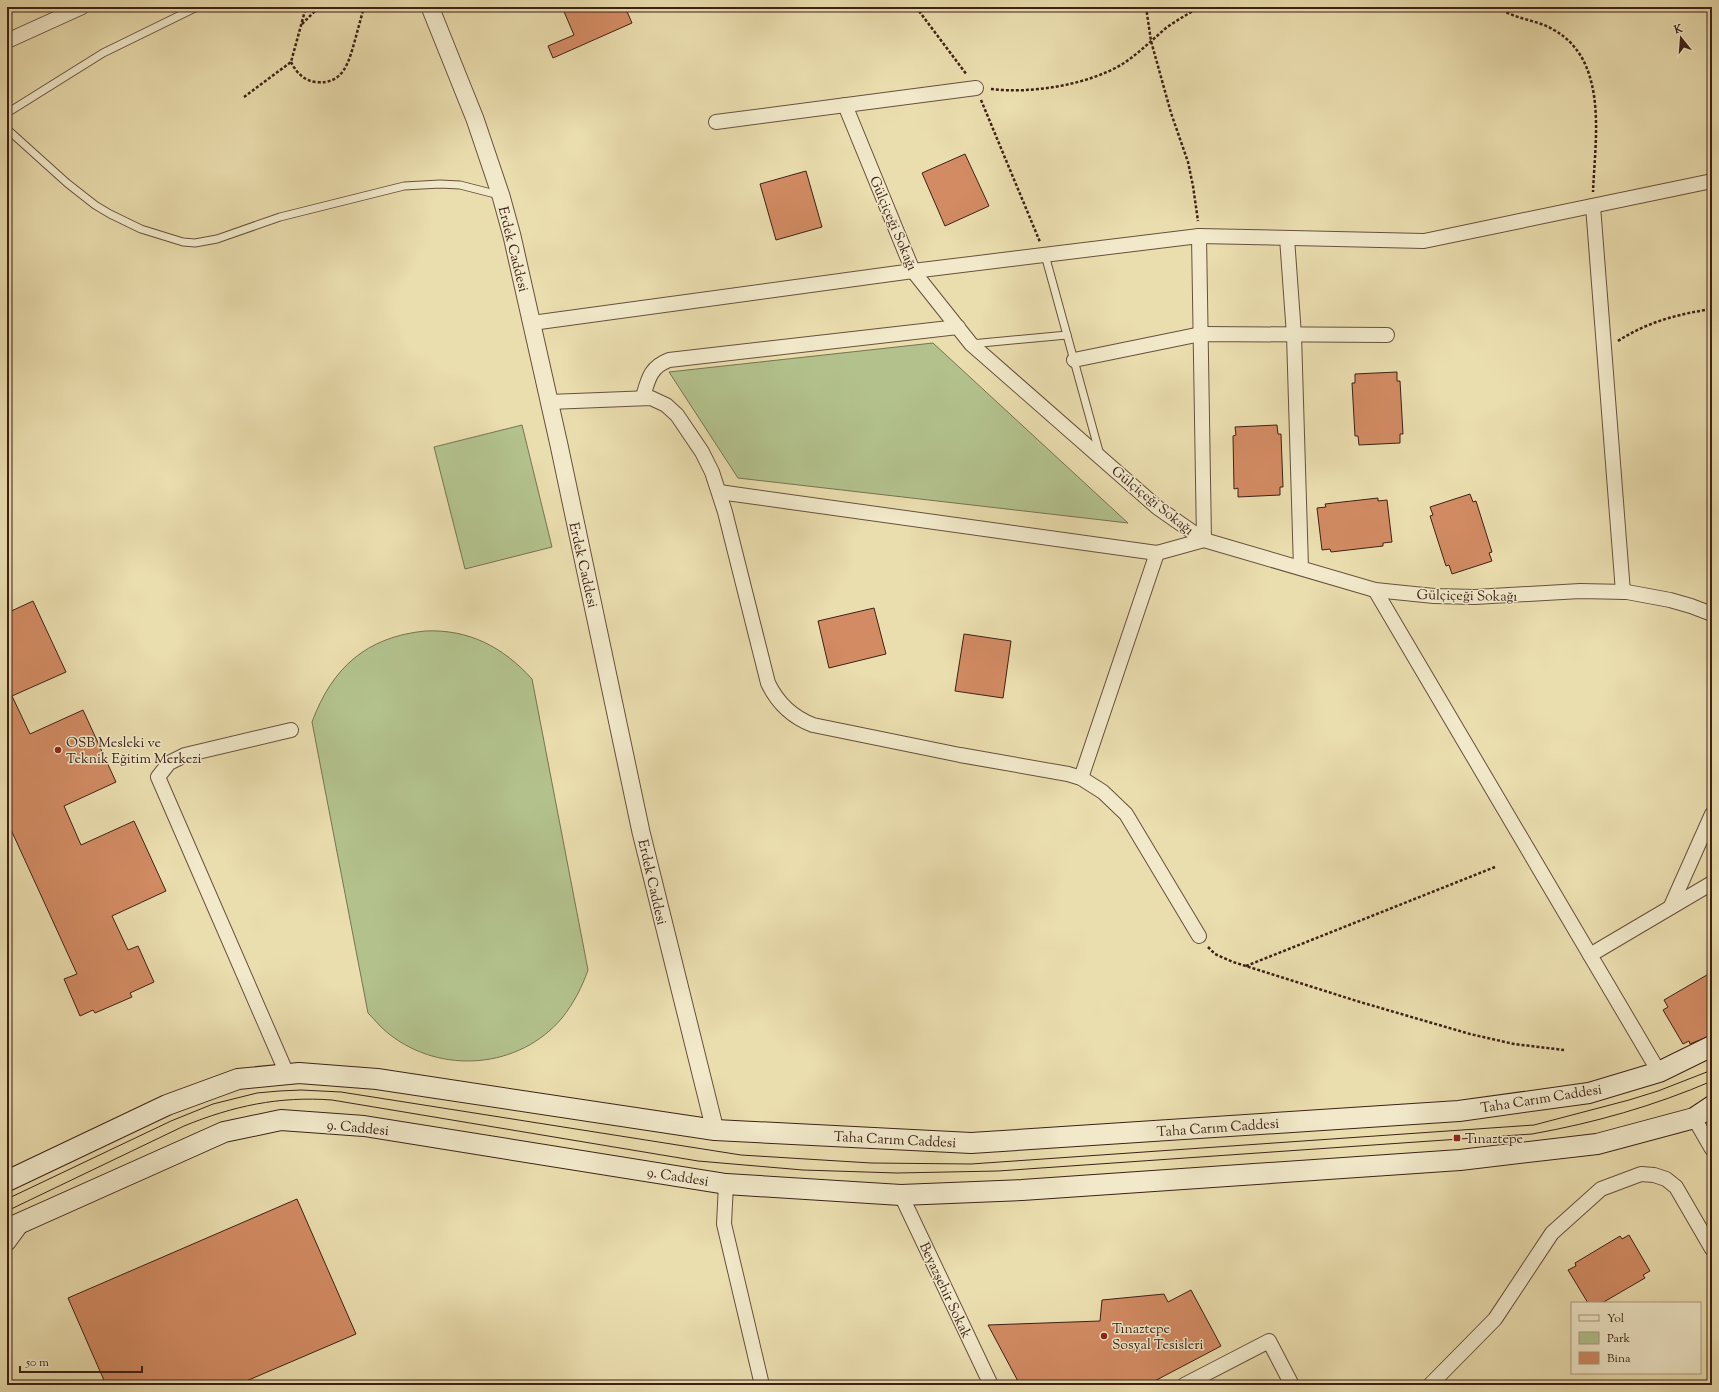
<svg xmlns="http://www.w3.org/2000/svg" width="1719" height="1392" font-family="'Sorts Mill Goudy',serif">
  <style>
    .green { fill: #b3c28d; stroke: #787252 }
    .building { fill: #d28b63; stroke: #3d2117 }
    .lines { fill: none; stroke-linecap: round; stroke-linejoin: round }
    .service-casing { stroke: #68503d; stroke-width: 9 }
    .minor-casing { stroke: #68503d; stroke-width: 16 }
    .tertiary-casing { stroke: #68503d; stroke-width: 19 }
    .secondary-casing { stroke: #3d2117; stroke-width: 22 }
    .path { stroke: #3d2117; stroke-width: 2.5; stroke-dasharray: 3 2; stroke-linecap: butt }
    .service { stroke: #f1e9ca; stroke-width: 7 }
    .minor { stroke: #f1e9ca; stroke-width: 14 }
    .tertiary { stroke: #f1e9ca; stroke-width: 17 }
    .secondary { stroke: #f1e9ca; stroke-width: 20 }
    .tram { stroke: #3d2117; stroke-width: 1 }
    .poi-dot { fill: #8f2418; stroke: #f1e9ca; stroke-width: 1.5 }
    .labels { text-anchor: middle; stroke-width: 3; stroke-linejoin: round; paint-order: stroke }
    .street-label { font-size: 14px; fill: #3d2117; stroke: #f1e9ca }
    .poi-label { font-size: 14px; fill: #3d2117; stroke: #f1e9ca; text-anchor: start }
  </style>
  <rect width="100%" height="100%" fill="#eaddae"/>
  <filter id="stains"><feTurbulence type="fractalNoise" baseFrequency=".005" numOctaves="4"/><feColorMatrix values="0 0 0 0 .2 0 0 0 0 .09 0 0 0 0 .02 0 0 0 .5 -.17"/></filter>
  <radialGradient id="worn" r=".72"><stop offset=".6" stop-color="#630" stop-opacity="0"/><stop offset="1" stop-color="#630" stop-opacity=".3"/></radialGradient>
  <g class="green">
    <path d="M933,343L1128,523L738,478L669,372Z"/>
    <path d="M522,425L552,547L465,569L434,447Z"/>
    <path d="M425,631C469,629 503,647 532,679L588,970C582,987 574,1003 562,1018C519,1069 441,1075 389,1034C381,1028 375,1020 368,1013L312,722C332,668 366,637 425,631Z"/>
  </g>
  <g class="building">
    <path d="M562,7H625L632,23L553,58L548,46L574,35Z"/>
    <path d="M965,154L989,206L945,226L922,173Z"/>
    <path d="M806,171L822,227L776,240L760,184Z"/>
    <path d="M1397,372V381H1400L1403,434H1400V443L1359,445L1358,436H1355L1352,383H1355V374Z"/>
    <path d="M1277,425L1278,434H1281L1283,487H1280V495L1238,497V488L1234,489L1233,436L1236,435L1235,427Z"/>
    <path d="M1470,494L1473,502L1476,501L1492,552L1489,553L1492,561L1452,574L1449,565L1446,566L1430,516L1433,515L1430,507Z"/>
    <path d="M1378,498V501L1387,500L1392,542L1383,543V546L1331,552L1330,549L1322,550L1317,508L1326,507L1325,504Z"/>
    <path d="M33,601L66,672L12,696L30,734L83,710L116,782L64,806L81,845L134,821L166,891L112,916L128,950L138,946L154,982L130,993L132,997L95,1013L93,1010L80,1016L64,979L77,974L7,821V613Z"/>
    <path d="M874,608L886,654L829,668L818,621Z"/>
    <path d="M964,634L1011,641L1003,698L955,691Z"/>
    <path d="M1712,972V1035L1690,1044L1689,1041L1683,1044L1663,1010L1668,1007L1664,1000Z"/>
    <path d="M297,1199L356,1334L237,1385H106L68,1298Z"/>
    <path d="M1629,1235L1650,1271L1643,1275L1645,1278L1602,1303H1588L1568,1270L1576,1266L1575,1263L1620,1236L1622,1239Z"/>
    <path d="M1191,1290L1221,1346L1147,1385H1020L988,1325L1100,1321L1102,1300L1164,1294L1168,1302Z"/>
  </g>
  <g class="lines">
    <g class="service-casing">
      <g id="service">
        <path d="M7,113L103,53L197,7"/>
        <path d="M7,129L67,183L95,205L110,214L141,229L183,242L195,243L217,239L280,217L404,186L440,184L460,185L499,195"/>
        <path d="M1045,255L1100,455"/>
        <path d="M971,344L1067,335"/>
      </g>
    </g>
    <g class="minor-casing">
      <g id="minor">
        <path d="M7,41L82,7"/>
        <path d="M845,105L913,271L971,344L1158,508L1204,540L1375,590L1434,596L1475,597L1580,591L1627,592L1670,600L1691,606L1712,614"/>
        <path d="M716,122L976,88"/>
        <path d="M1593,206L1623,592"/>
        <path d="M1287,238L1294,335L1301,568"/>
        <path d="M532,323L913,271L1199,236L1424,241L1712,181"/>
        <path d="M1074,360L1201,334L1387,335"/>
        <path d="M643,397C648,380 650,367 669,360L958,327"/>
        <path d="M549,402L651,398L666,405L677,415L702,452L712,472L725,512L768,683C778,704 792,717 813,725L960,755L1068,774L1081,778L1103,792L1126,814L1199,936"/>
        <path d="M719,492L1157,553L1204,540L1199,236"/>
        <path d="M1375,590L1659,1072"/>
        <path d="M1081,778L1157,553"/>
        <path d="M1671,906L1712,814"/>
        <path d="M1590,955L1712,883"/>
        <path d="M287,1074L158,777L169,763L185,755L291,730"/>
        <path d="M1694,1118L1712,1149"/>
        <path d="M726,1184L724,1224L762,1385"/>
        <path d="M901,1195L991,1385"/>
        <path d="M1184,1385L1269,1341L1292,1385"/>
        <path d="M1430,1385L1495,1319L1552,1233L1601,1189L1641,1174L1654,1175L1666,1179L1676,1187L1712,1249"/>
      </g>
    </g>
    <g class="tertiary-casing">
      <g id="tertiary">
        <path d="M430,7L475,119L501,196L512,236L559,445L641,832L715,1130"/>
        <path d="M7,1242L21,1223"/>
      </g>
    </g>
    <g class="secondary-casing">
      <g id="secondary">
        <path d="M7,1181L167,1105L238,1079L299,1073L377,1079L715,1130L971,1143L1459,1111L1589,1093L1659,1072L1712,1046"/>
        <path d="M7,1229L224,1132L281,1120L364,1126L726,1184L901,1195L1022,1190L1460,1160L1597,1144L1694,1118L1712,1106"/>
      </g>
    </g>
    <g class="path">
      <path d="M916,7L967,75"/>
      <path d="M1146,7L1151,41L1171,113L1188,162L1193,186L1198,221"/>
      <path d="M1498,7C1515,20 1536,19 1554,30C1609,61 1595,139 1593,192"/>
      <path d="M302,24L319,7"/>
      <path d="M291,62C296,72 304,81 316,82C344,85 349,61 355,40C358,29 361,18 364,7"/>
      <path d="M991,89C1031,94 1089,85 1124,63C1139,53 1152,40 1166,28C1177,20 1188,14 1200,7"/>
      <path d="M244,97L291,62L306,7"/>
      <path d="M981,100L1040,242"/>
      <path d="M1618,341C1647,322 1678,314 1712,309"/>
      <path d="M1208,947L1215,954L1233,962L1360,1002L1470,1034L1514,1044L1564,1050"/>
      <path d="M1246,966L1495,867"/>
    </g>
    <use href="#service" class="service"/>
    <use href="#minor" class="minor"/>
    <use href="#tertiary" class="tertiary"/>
    <use href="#secondary" class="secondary"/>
    <g class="tram">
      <path d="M7,1199L171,1121L213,1104L257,1093L279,1091L301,1090L341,1092L741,1155L871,1163L971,1164L1534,1125L1629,1100L1658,1091L1712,1070"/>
      <path d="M7,1211L184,1126C233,1106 279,1096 332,1100L698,1161L803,1170L897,1173L998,1171L1532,1134C1594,1123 1654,1106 1712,1081"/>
    </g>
  </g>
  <g class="poi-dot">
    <circle cx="58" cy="750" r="4"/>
    <rect x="1453" y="1134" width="8" height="8" rx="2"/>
    <circle cx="1104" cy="1336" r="4"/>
  </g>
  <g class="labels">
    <g class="street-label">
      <text transform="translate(894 223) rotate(67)" y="5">Gülçiçeği Sokağı</text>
      <text transform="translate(514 249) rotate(76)" y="5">Erdek Caddesi</text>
      <text transform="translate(1153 500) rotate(39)" y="5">Gülçiçeği Sokağı</text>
      <text transform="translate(584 565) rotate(77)" y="5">Erdek Caddesi</text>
      <text transform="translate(1467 595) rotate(1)" y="5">Gülçiçeği Sokağı</text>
      <text transform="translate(653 882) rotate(77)" y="5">Erdek Caddesi</text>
      <text transform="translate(1541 1098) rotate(-9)" y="5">Taha Carım Caddesi</text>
      <text transform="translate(358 1127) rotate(6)" y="5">9. Caddesi</text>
      <text transform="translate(1218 1127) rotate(-4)" y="5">Taha Carım Caddesi</text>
      <text transform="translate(895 1139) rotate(3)" y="5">Taha Carım Caddesi</text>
      <text transform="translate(678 1176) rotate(9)" y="5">9. Caddesi</text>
      <text transform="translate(946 1290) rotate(65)" y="5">Beyazşehir Sokak</text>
    </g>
    <g class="poi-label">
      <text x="66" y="747">OSB Mesleki ve<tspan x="66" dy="16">Teknik Eğitim Merkezi</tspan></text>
      <text x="1465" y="1143">Tınaztepe</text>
      <text x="1112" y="1333">Tınaztepe<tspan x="1112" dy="16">Sosyal Tesisleri</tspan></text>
    </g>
  </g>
  <rect width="1719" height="1392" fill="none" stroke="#eaddae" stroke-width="24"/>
  <rect x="8" y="8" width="1703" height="1376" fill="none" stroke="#3d2117" stroke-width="2"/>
  <rect x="12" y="12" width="1695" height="1368" fill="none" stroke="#3d2117"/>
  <rect x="1571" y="1302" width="130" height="72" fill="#f1e9ca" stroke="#a99982"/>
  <rect x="1579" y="1315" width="20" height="6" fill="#f1e9ca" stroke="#a99982"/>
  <text x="1607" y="1322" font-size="12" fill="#3d2117">Yol</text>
  <rect x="1579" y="1332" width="20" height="12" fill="#b3c28d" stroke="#a99982"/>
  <text x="1607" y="1342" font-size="12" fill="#3d2117">Park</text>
  <rect x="1579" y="1352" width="20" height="12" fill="#d28b63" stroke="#a99982"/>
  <text x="1607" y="1362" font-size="12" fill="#3d2117">Bina</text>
  <g transform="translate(1681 38) rotate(343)" stroke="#f1e9ca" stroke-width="3" paint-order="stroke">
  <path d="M0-3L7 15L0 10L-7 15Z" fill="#3d2117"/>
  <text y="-6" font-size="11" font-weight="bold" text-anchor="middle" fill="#3d2117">K</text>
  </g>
  <path d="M20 1366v6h122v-6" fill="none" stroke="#3d2117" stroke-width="2"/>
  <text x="26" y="1366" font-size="12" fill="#3d2117" stroke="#f1e9ca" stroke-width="3" paint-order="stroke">50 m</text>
  <rect width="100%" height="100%" filter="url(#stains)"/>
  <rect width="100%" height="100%" fill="url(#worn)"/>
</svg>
